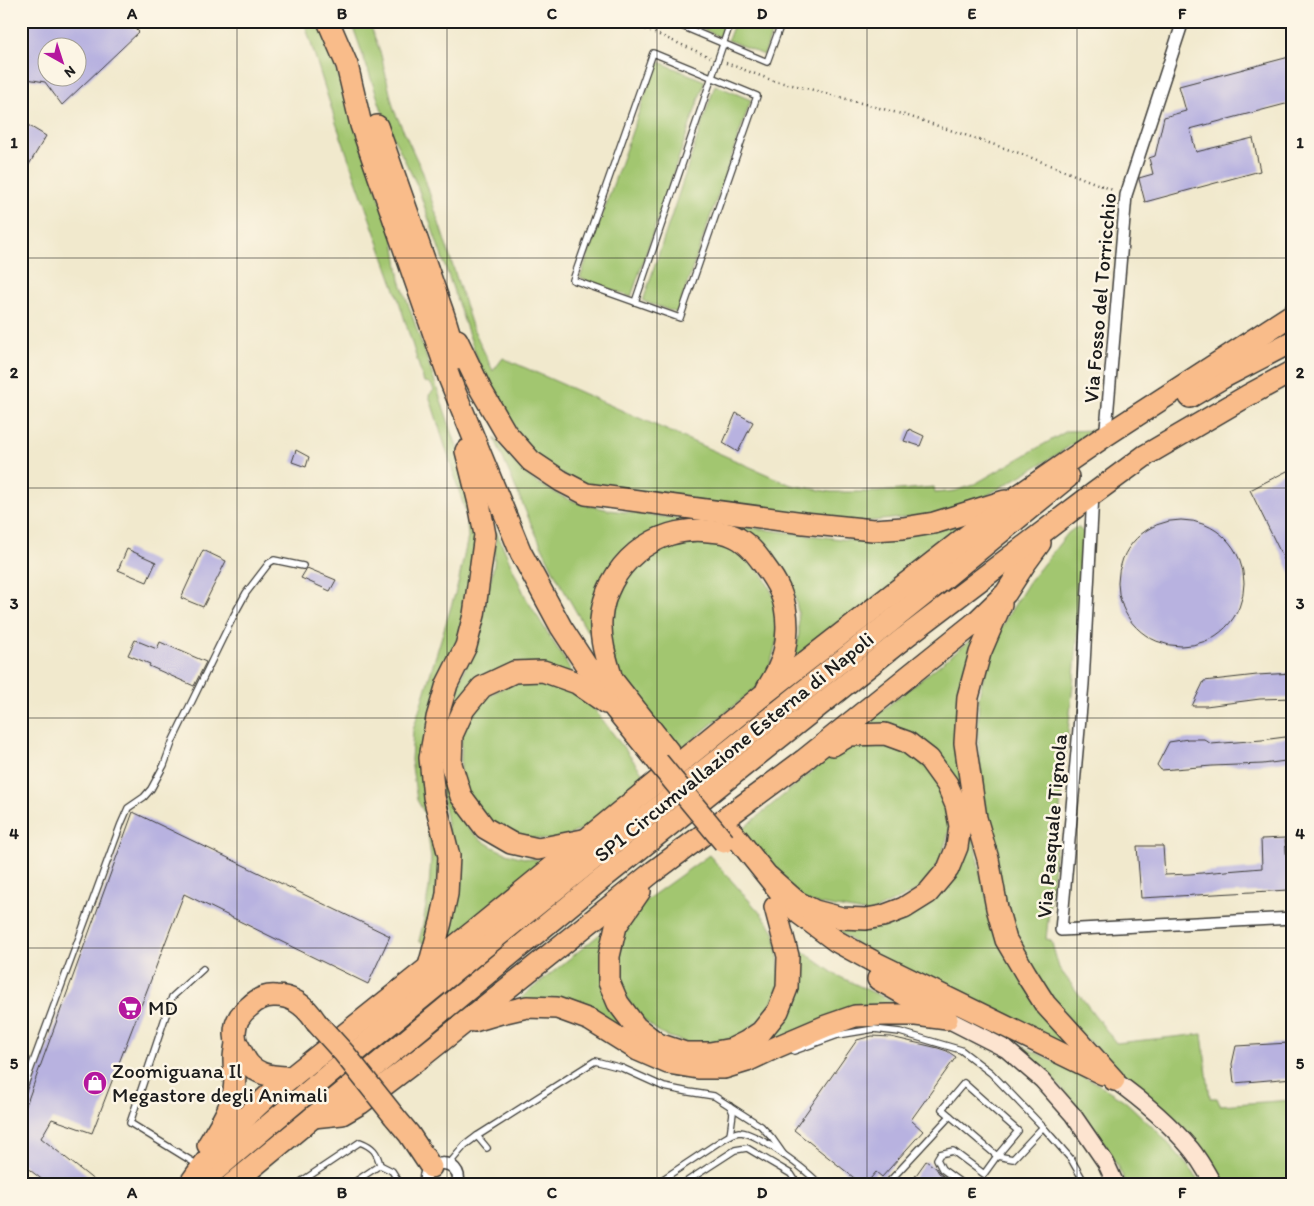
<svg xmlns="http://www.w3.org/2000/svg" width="1314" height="1206" font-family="Itim,sans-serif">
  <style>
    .green { fill: #a2c66f; stroke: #5f7146 }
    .building { fill: #b8b2e0; fill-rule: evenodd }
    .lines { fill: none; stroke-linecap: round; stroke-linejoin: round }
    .lane-casing { stroke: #3c3b37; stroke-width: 8 }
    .street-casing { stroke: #3c3b37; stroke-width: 14 }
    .secondary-casing { stroke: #3c3b37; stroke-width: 19 }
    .highway-casing { stroke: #3c3b37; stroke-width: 24 }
    .path { stroke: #3c3b37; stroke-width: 2.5; stroke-dasharray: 1 4; stroke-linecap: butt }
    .lane { stroke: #fff; stroke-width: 5.5 }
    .street { stroke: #fff; stroke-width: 11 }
    .secondary { stroke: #fde4d0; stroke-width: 16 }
    .highway { stroke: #f9bc8a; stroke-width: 21 }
    .highway-bridge-casing { stroke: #3c3b37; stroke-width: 24; stroke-linecap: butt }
    .highway-bridge { stroke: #f9bc8a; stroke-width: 21 }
    .grid { fill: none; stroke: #1c1c1c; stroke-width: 1; stroke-opacity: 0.55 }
    .labels { text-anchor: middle; stroke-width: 5; stroke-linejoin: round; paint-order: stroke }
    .street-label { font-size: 21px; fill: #1c1c1c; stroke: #fcf5e5 }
    .poi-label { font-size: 21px; fill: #1c1c1c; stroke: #fcf5e5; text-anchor: start }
    .neatline { fill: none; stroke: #1c1c1c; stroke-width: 2 }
    .grid-label { font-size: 16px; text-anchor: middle; font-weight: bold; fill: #1c1c1c }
  </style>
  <rect width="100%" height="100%" fill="#fcf5e5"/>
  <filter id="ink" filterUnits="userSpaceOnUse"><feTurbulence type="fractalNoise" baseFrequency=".02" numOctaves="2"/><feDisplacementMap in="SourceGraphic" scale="10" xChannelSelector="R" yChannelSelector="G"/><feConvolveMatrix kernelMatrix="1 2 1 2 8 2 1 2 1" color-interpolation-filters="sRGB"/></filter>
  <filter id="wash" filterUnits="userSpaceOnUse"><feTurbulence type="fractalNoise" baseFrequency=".0096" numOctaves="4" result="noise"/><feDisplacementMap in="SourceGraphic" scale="20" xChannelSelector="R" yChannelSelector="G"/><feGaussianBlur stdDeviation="1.12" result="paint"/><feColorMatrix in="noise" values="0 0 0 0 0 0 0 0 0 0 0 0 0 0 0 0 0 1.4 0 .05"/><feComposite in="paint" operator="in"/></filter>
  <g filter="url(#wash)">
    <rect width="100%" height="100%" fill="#f1e9cd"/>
    <g class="green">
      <path d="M304,21H320L394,240L400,280L471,488L478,530L475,580L437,707L441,873L426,944L419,941L423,924L429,888L431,858L426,816L417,800L411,760L413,730L458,584L468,537L466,513L429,395L434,390L430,383L424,382L398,298L336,123Z"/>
      <path d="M351,21H369L381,55L394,110L423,173L472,326L493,371L503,358L791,485L831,492H878L934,487L935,493L955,491L973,485L1067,431L1094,430L1053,457L986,496L940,514L853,523L586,488L534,457L487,387L417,185L387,125Z"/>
      <path d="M686,21H725L720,37Z"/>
      <path d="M735,21H776L764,55L728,40Z"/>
      <path d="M657,61L705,81L631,297L580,278Z"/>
      <path d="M715,85L751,100L677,313L643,301Z"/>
      <path d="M494,437L518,467L534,481L563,497L579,503L609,510L848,540H873L964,524L966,530L795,659L799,633L798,612L795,597L786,579L772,560L756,545L665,530L591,618L590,631H587L556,576L532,526Z"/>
      <path d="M1075,528H1079L1083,532L1085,541L1075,666L1046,939L1051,940L1059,968L1116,1043L1202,1034L1210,1098H1217L1220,1105L1293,1100V1185H1226L1220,1175L1194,1140L1136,1084L1081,1034L1025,962L998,885L981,781L978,733L979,696L989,654L1007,617L1029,582L1068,533Z"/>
      <path d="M496,531L526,598L572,672L485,683C474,703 464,724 453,745C450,750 444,760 443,765C442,771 445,786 447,792C462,837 502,860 548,860L448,942L456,881L438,768L448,715L472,649L484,608L494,565Z"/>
      <path d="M686,541H698L723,546L745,558L763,575L776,601L781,626L766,680L676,753L613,671L603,635L622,576L661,546Z"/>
      <path d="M977,635L971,822L979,868L992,918L1082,1053L864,950L835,928H844L912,915L966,821L895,729L870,723L869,721Z"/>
      <path d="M531,681H544L556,684L589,702L645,776L586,828L553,841L499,832L460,788L462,729L485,699L495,692L507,686L519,683Z"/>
      <path d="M873,740L913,754L941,784L950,819L949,832L941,857L935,869L918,890L870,913L802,901L739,832L833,754L856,744Z"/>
      <path d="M709,855L768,922L775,933L781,981L766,1015L737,1038L693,1045L661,1034L636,1013L619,985L617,969L624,931L645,901Z"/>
      <path d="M607,933L632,1032L518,1000L600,934Z"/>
      <path d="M794,945L836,975L902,1006L753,1050Z"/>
      <path d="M1003,1036L1100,1085L1125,1101L1161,1135L1193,1172L1201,1185H1127C1097,1123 1058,1078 1003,1036Z"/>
    </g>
    <g id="blocks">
      <g class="building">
        <path d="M21,21H128L139,32L62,105L45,82L21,78ZM48,48H78V78H48Z"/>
        <path d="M1293,56V102L1190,129L1196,152L1253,138L1260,171L1145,202L1139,179V178L1153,174L1149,158L1155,156L1164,117L1186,111L1179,86Z"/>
        <path d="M21,121L46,136L21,178Z"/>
        <path d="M736,413L753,422L738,452L723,443Z"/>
        <path d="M909,429L924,436L920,446L904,441Z"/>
        <path d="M296,450L309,457L306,467L292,462Z"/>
        <path d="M1293,468V578L1250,490Z"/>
        <circle cx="1181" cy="583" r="63"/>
        <path d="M127,549L156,562L147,582L118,570Z"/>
        <path d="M203,550L226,561L203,607L181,598Z"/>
        <path d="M307,568L336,580L330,591L301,578Z"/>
        <path d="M135,640L157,649L160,642L206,662L194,686L149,666L150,664L128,655Z"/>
        <path d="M1293,673V698L1260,699L1206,706H1192L1204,681L1257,675Z"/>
        <path d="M1293,736V760L1263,764L1212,766L1161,770L1157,765L1169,742L1188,739H1204L1211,744L1262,740Z"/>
        <path d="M133,812L390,936L368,984L184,894L92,1133L52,1119L41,1138L100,1185H49L21,1163V1119Z"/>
        <path d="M1285,838L1289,890L1141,898L1137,846H1163L1165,875L1190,874L1262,868L1261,839Z"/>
        <path d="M872,1036L891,1037L938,1048L947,1051L956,1057L911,1120L923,1131L882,1177L876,1172L865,1185H863L794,1130L857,1040Z"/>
        <path d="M1289,1043L1290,1051L1293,1050V1078L1234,1083L1232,1064L1236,1046Z"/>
        <path d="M926,1161L936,1168L939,1173L956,1185H909Z"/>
      </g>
    </g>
  </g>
  <g filter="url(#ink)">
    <use href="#blocks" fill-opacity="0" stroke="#3c3b37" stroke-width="1"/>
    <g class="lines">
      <g class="lane-casing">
        <g id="lane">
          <path d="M670,21L767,62L782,21"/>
          <path d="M653,53L757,96L680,318L573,280Z"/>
          <path d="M635,302L731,21"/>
          <path d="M794,1051L838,1035L874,1029L900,1032L961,1050L991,1073L1043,1127L1071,1159L1086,1185"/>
          <path d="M964,1083L1018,1131L997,1156L942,1109Z"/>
          <path d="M21,1095L121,824L128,808L144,797L151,789L164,765L173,740L234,615L246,593L269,563L274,560L303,566"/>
          <path d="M730,1135L733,1113L730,1106"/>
          <path d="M477,1136L487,1148"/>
          <path d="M449,1164L465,1145L477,1136L595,1061L622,1068L664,1087L689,1092L714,1096L761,1126L772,1138L784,1155"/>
          <path d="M198,1165L130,1123L172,997L203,969"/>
          <path d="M380,1165L392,1171L401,1185"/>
          <path d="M296,1185L360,1142C373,1147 377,1152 380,1165L350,1185"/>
          <path d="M654,1185L722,1140C727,1137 733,1133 739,1132C757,1132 808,1171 820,1185"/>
          <path d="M681,1185L735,1150L747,1148L791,1174L798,1185"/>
          <path d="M886,1185L950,1116"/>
          <path d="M964,1185L942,1169L937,1159L940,1154L953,1151L984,1174L997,1156L1013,1159L1043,1127"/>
        </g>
      </g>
      <g class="street-casing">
        <g id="street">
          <path d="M1105,436L1107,418L1126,195L1183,21"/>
          <path d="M1093,494L1083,684L1061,930L1293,918"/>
          <path d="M21,1181L26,1185"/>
          <path d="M426,1185C419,1157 464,1156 458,1185"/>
        </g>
      </g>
      <g class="secondary-casing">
        <g id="secondary">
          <path d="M947,1019L1006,1049L1042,1080L1073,1115L1106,1163L1116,1185"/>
          <path d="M1114,1080C1142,1100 1169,1123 1191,1149C1200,1160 1207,1173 1214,1185"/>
        </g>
      </g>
      <g class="highway-casing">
        <g id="highway">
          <path d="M328,21L347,65L361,125L450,380L521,553L561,627L599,685L616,710L658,762"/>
          <path d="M377,126L444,316L457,359"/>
          <path d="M457,340L481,390L506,433L531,461L561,481L586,494L804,523L873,530L903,528L934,523L1005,501"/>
          <path d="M1190,397L1224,377L1293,341"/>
          <path d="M1001,604L980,653L968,697L965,743L976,818L988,859L997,908L1006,940L1026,974L1045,1004L1114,1080"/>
          <path d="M603,668L669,752"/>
          <path d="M612,679C606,659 600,640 601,620C605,566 655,524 709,531C716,532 724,532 731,535C745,540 756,553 764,565C770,573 776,582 780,591C790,614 789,646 778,669C775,676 771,682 767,689"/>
          <path d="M733,833L785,898L800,914L836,941L876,963L1103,1074"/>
          <path d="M583,840L538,849L511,843L485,828L461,796L451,764L452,735L464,709L482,687L514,672L543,671L577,683L606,703"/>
          <path d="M769,877L796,901L815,911L842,918L866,919L883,916L904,908L928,893L948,869L957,847L960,826L956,805L947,784L929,759L907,742L885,734L850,735L833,745"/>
          <path d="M640,891L616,926L609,956V982L618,1003L636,1027L658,1044L685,1053H710L732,1049L746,1042L761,1032L778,1011L787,988L788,956L775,907"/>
          <path d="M429,966L441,922L447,894L449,856L434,797L430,758L437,718L447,684L466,646L474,615L485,535L479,503L466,451"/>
          <path d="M878,979L940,1015"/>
          <path d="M474,1021L501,1013L527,1007L557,1008L590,1020L638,1050L668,1063L698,1068H724L747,1061L779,1046L826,1026L855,1016L887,1015H916L947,1019"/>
          <path d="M236,1042C240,1048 243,1056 248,1063C258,1076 276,1077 292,1077"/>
          <path d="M394,1116L409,1134L431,1167"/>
          <path d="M313,1117L342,1114L361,1103L424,1055L653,872L804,760L976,622L1006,593L1024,565L1040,543"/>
          <path d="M208,1145C218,1128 231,1109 234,1090C236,1079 234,1070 234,1059C234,1054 235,1049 236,1044C236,1040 235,1036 235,1033C235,1022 241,1013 249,1007C257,999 265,995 276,996C294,996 307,1008 316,1022"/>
          <path d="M204,1180C439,978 684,788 925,594C973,555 1021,516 1068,477"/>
          <path d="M189,1185C212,1151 239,1122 269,1095L474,931L763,695L1018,496L1105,436L1293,314"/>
          <path d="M231,1185L597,883L904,638L1093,494L1146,455L1247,396L1293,371"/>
        </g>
      </g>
      <g class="path">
        <path d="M627,21L710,57"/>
        <path d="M726,63L774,81L806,88L905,115L1022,154L1115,191"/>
      </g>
      <use href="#lane" class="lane"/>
      <use href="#street" class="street"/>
      <use href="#secondary" class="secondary"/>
      <use href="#highway" class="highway"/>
      <g class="highway-bridge-casing">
        <g id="highway-bridge">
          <path d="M658,762L724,842"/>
          <path d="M316,1022L344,1053L394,1116"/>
        </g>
      </g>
      <use href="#highway-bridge" class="highway-bridge"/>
    </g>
  </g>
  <path class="grid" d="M237,21V1185M447,21V1185M657,21V1185M867,21V1185M1077,21V1185M21,258H1293M21,488H1293M21,718H1293M21,948H1293"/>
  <defs>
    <g id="supermarket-disc" transform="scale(1.25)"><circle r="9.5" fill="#b5179e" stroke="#fcf5e5"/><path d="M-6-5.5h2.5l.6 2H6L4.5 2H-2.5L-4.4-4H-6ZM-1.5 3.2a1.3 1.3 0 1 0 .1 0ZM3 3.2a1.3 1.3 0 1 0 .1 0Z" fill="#fff"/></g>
    <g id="shop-disc" transform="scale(1.25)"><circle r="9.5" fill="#b5179e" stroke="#fcf5e5"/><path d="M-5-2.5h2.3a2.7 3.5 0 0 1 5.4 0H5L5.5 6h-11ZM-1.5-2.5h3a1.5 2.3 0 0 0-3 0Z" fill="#fff"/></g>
  </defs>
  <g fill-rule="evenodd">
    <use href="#supermarket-disc" x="130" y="1008"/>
    <use href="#shop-disc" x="95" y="1083"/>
  </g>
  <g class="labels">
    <g class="street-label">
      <text transform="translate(1100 298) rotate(-85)" y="7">Via Fosso del Torricchio</text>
      <text transform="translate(734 747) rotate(-39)" y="7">SP1 Circumvallazione Esterna di Napoli</text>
      <text transform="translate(1052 826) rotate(-85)" y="7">Via Pasquale Tignola</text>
    </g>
    <g class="poi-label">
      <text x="148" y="1015">MD</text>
      <text x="112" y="1078">Zoomiguana Il<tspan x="112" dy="24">Megastore degli Animali</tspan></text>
    </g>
  </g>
  <rect width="1314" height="1206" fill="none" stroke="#fcf5e5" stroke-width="55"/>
  <g transform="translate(62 62) rotate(141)"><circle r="24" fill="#fcf5e5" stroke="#a29e95"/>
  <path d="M0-4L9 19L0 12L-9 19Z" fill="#b5179e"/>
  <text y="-8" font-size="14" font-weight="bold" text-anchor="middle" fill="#1c1c1c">N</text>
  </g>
  <rect x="28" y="28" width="1258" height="1150" class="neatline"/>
  <g class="grid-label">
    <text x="132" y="19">A</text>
    <text x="342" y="19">B</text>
    <text x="552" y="19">C</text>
    <text x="762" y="19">D</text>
    <text x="972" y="19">E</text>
    <text x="1182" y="19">F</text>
    <text x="14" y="148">1</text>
    <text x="1300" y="148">1</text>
    <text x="14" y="378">2</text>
    <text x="1300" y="378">2</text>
    <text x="14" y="609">3</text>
    <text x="1300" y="609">3</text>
    <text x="14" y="839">4</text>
    <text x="1300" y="839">4</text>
    <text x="14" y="1069">5</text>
    <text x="1300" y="1069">5</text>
    <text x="132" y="1198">A</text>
    <text x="342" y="1198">B</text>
    <text x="552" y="1198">C</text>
    <text x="762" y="1198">D</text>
    <text x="972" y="1198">E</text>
    <text x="1182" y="1198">F</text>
  </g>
</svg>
